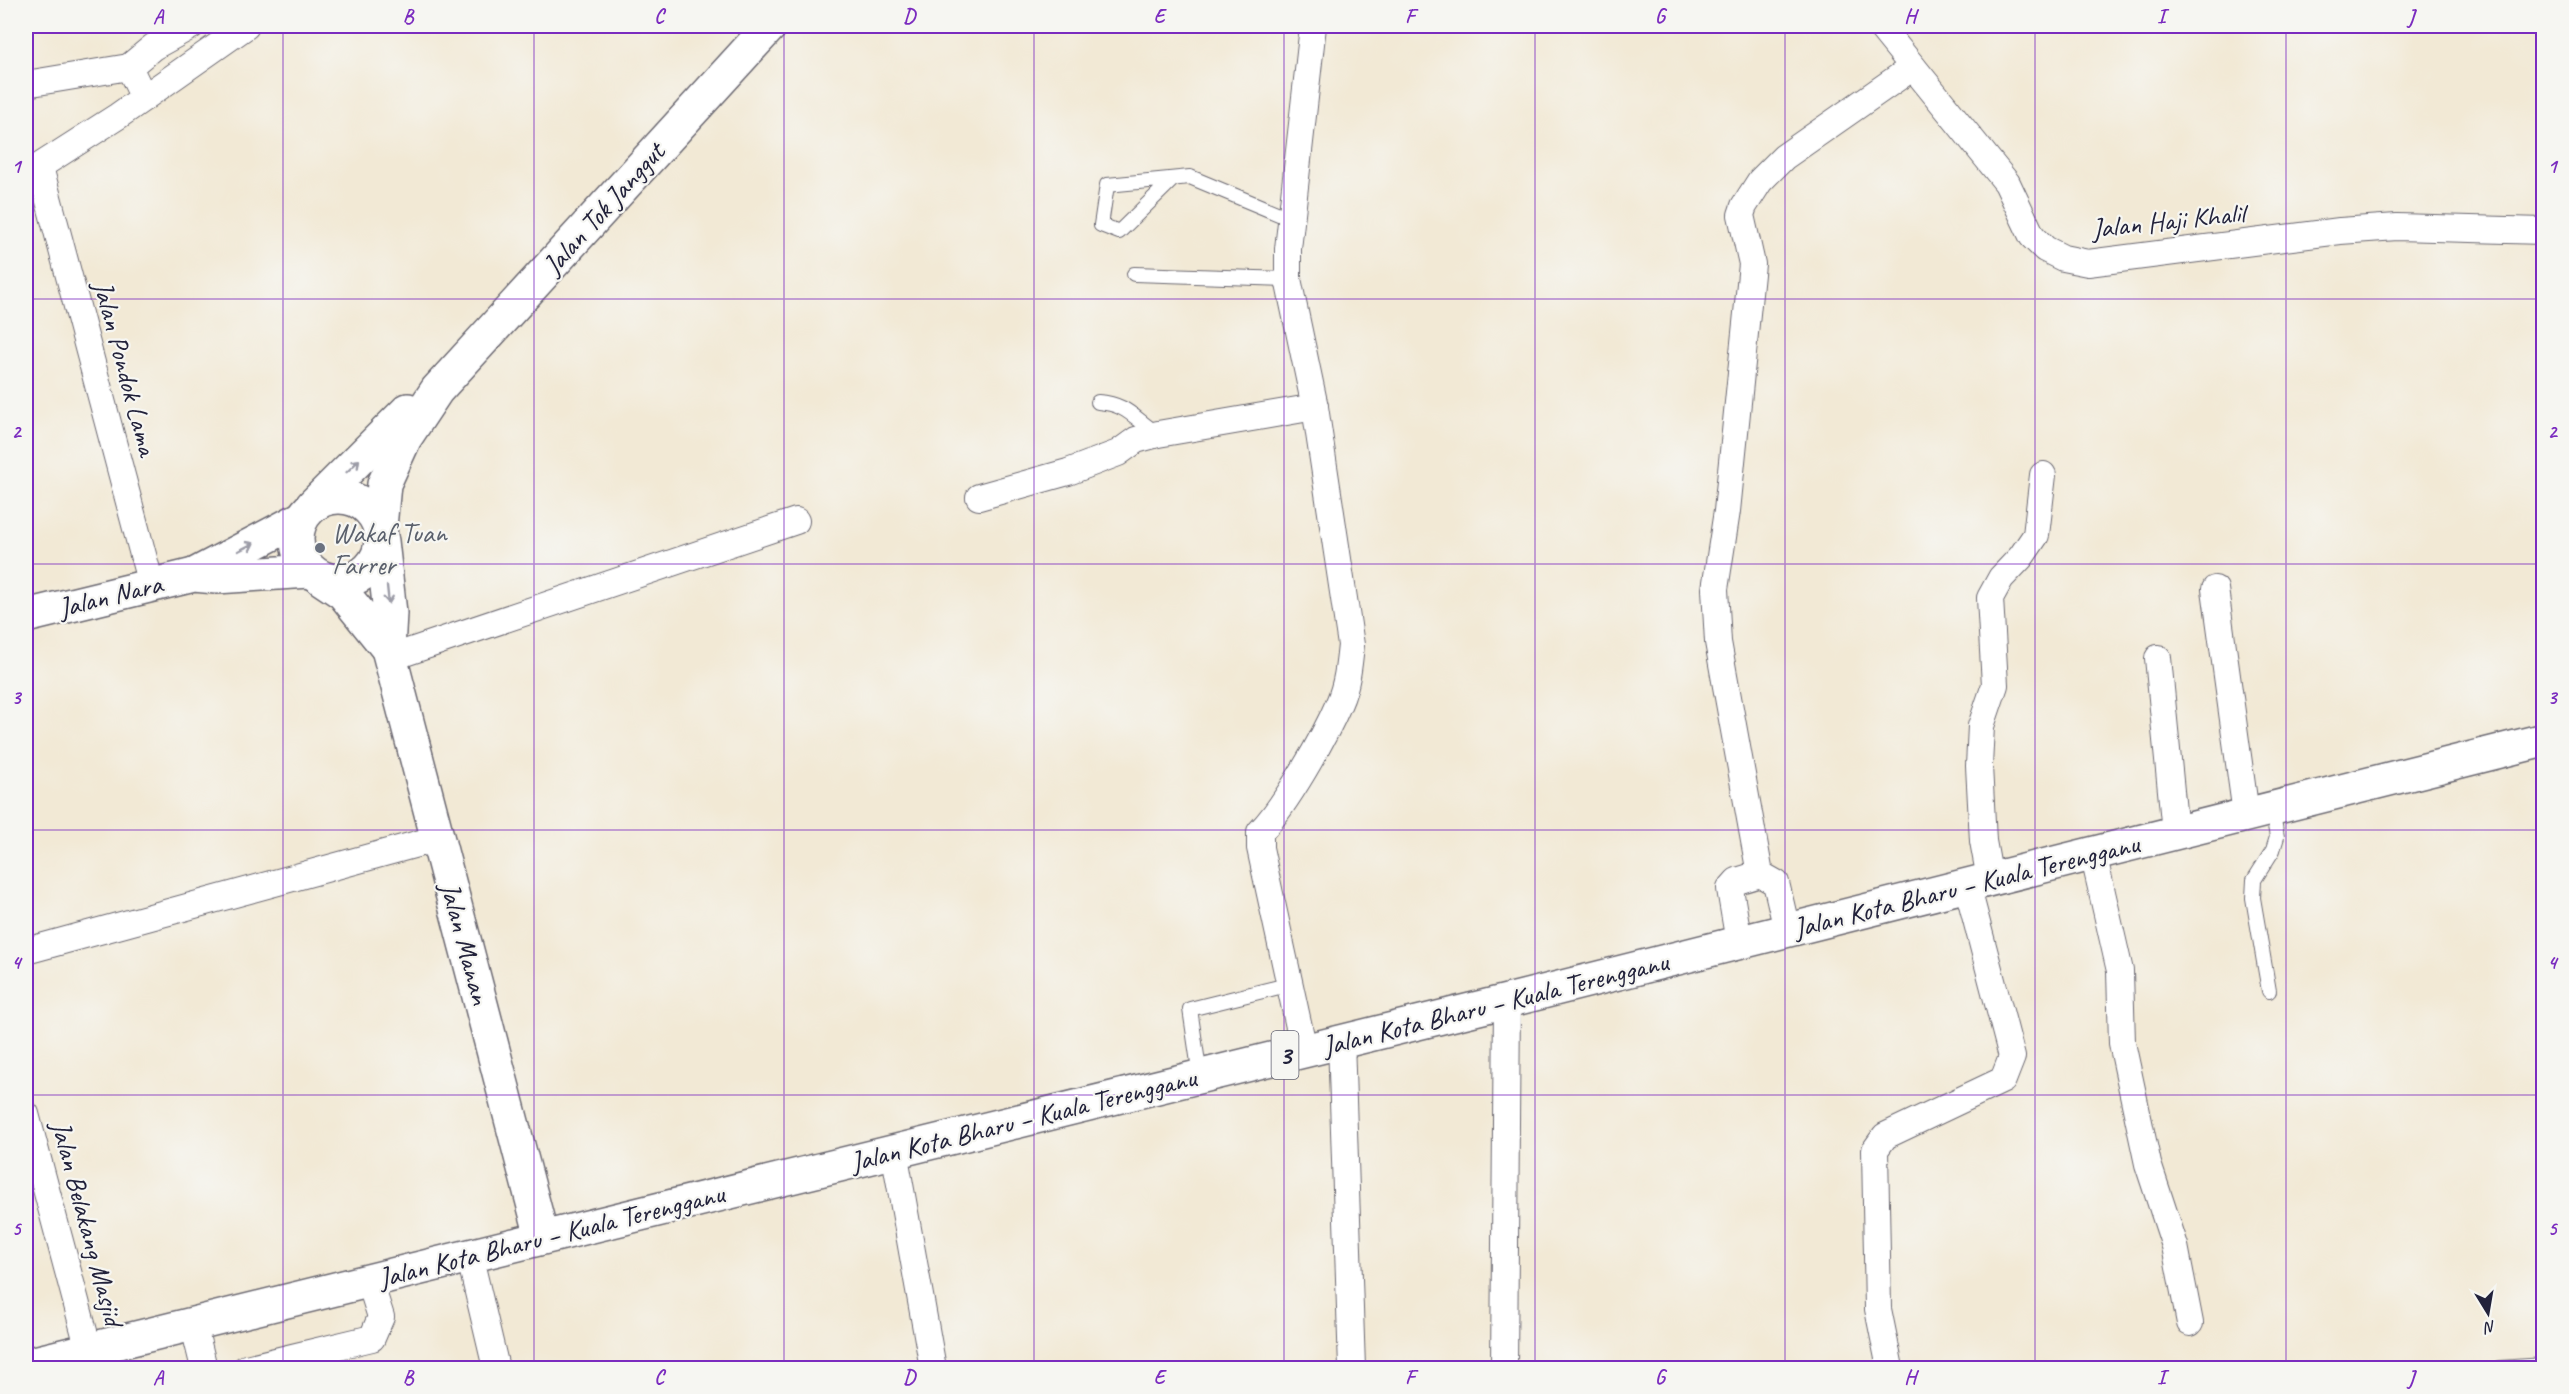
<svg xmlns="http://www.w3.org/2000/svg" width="2569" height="1394" font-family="Caveat,sans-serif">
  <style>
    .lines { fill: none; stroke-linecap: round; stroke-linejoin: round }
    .lane-casing { stroke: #6b6871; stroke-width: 16 }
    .street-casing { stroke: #6b6871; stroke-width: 28 }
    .secondary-casing { stroke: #6b6871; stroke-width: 36 }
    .primary-casing { stroke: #6b6871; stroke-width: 36 }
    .lane { stroke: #fff; stroke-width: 14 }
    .street { stroke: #fff; stroke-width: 26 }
    .secondary { stroke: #fff; stroke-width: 33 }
    .primary { stroke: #fff; stroke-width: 33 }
    .oneway { stroke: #9c9ca7 }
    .grid { fill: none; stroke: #7b2cbf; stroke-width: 1.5; stroke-opacity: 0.55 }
    .worship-dot { fill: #6b7280; stroke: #f6f6f2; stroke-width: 2 }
    .labels { text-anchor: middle; stroke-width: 4.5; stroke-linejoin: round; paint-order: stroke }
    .shield { fill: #f6f6f2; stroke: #626272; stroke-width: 1.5 }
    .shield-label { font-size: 27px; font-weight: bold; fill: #22223b }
    .street-label { font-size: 28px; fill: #22223b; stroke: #f6f6f2 }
    .worship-label { font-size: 28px; fill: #5b616d; stroke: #f6f6f2; text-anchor: start }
    .neatline { fill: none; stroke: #7b2cbf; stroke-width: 2 }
    .grid-label { font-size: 20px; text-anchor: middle; font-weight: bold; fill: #7b2cbf }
  </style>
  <rect width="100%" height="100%" fill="#f6f6f2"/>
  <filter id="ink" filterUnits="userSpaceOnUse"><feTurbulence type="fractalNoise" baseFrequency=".0167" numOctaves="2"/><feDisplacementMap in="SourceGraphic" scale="12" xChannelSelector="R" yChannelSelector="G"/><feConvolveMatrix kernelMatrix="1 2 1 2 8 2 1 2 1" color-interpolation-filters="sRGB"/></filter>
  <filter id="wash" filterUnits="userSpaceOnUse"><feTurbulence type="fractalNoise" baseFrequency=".008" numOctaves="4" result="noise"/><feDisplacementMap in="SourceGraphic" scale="24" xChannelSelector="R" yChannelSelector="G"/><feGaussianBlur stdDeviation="1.35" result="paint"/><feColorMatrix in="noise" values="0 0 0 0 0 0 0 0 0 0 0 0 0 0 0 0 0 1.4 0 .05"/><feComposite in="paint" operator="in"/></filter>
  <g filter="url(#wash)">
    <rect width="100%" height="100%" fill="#f2e9d5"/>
  </g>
  <g filter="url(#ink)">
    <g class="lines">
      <g class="lane-casing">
        <g id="lane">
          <path d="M1173,179L1119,232L1101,225L1107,185L1190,177L1291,219"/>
          <path d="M1134,274L1288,279"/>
          <path d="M1098,402C1128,404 1134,419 1158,434"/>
          <path d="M2269,991L2253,898L2254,880L2273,850L2277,837L2272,809"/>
          <path d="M1200,1076L1190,1009L1291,984"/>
          <path d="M2499,1368L2544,1365"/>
        </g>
      </g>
      <g class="street-casing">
        <g id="street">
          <path d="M1880,26L2007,183L2032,236L2045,249L2063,258L2088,263L2340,231L2397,227L2544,231"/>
          <path d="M129,67L153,47L191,26"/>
          <path d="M26,84L129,67L144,98"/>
          <path d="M40,167L151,585"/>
          <path d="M26,175L118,116L246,26"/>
          <path d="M979,497L1068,472L1118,453L1136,440L1158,434L1315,407"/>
          <path d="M2215,589L2246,814"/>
          <path d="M390,658L796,521"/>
          <path d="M2158,658L2175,832"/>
          <path d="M2093,853L2120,971L2122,1043L2148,1164L2175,1246L2190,1323"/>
          <path d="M1990,879L1983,841L1979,766L1981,726L1995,685L1990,598L2001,578L2021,557L2036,535L2043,475"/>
          <path d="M1787,930L1776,883L1760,874L1718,642L1715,589L1727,511L1752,264L1741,215L1744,206L1760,181L1784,157L1913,67"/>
          <path d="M1739,942L1730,889L1737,881L1760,874"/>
          <path d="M26,951L439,838"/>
          <path d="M1341,1041L1352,1368"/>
          <path d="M1304,1050L1260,848V832C1286,805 1324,738 1339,703C1347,685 1349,665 1351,645L1315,407L1288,279V249L1313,26"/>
          <path d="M26,1114L89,1350"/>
          <path d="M894,1151L933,1368"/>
          <path d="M469,1254L496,1368"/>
          <path d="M193,1323L204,1368"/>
          <path d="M246,1368L372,1338L381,1317L369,1279"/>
          <path d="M1504,1368L1507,1001"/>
          <path d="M1890,1368L1878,1309L1875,1150L1885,1136L2003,1080L2012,1057L1967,885"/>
        </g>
      </g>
      <g class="secondary-casing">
        <g id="secondary">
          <circle cx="339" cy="539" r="42"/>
          <path d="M313,505L408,410"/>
          <path d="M380,527L384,484L405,438L437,390L770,26"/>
          <path d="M382,541L390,613L388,649L542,1237"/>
          <path d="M196,574L302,518"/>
          <path d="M322,579L343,593L388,649"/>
          <path d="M26,616L194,575L216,577L310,571"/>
        </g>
      </g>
      <g class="primary-casing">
        <path id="primary" d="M26,1365L1507,1001L2544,740"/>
      </g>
      <use href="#lane" class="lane"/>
      <use href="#street" class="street"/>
      <use href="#secondary" class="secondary"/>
      <use href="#primary" class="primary"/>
    </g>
    <defs><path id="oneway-shaft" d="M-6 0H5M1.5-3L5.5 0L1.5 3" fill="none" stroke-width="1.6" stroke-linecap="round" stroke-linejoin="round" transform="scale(1.5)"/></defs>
    <g class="oneway">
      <use href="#oneway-shaft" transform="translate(353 466) rotate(-44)"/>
      <use href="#oneway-shaft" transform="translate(246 547) rotate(-27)"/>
      <use href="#oneway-shaft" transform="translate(388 595) rotate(84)"/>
    </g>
  </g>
  <path class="grid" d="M283,26V1368M534,26V1368M784,26V1368M1034,26V1368M1284,26V1368M1535,26V1368M1785,26V1368M2035,26V1368M2286,26V1368M26,299H2544M26,564H2544M26,830H2544M26,1095H2544"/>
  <circle class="worship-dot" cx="320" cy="548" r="6"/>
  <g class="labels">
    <rect class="shield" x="1271.5" y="1031" width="27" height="48" rx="4.5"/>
    <g class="shield-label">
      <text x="1285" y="1064">3</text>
    </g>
    <g class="street-label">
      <text transform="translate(603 208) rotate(-48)" y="10">Jalan Tok Janggut</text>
      <text transform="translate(2168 220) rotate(-6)" y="10">Jalan Haji Khalil</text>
      <text transform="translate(126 368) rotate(75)" y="10">Jalan Pondok Lama</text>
      <text transform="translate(110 595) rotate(-14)" y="10">Jalan Nara</text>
      <text transform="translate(1966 885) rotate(-14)" y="10">Jalan Kota Bharu – Kuala Terengganu</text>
      <text transform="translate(466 943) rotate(75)" y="10">Jalan Manan</text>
      <text transform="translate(1495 1003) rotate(-14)" y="10">Jalan Kota Bharu – Kuala Terengganu</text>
      <text transform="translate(1023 1119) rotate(-14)" y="10">Jalan Kota Bharu – Kuala Terengganu</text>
      <text transform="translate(88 1223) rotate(75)" y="10">Jalan Belakang Masjid</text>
      <text transform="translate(551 1235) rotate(-14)" y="10">Jalan Kota Bharu – Kuala Terengganu</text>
    </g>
    <g class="worship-label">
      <text x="332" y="542">Wakaf Tuan<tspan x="332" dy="32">Farrer</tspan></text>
    </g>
  </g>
  <rect width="2569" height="1394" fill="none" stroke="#f6f6f2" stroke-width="66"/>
  <g transform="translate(2488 1313) rotate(169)" stroke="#f6f6f2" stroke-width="4.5" paint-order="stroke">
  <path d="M0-4.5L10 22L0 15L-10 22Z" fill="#22223b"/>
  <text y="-9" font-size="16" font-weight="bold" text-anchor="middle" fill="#22223b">N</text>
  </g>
  <rect x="33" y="33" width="2503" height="1328" class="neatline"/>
  <g class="grid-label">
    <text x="158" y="23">A</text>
    <text x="408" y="23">B</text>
    <text x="659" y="23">C</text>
    <text x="909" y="23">D</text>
    <text x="1159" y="23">E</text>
    <text x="1410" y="23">F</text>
    <text x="1660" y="23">G</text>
    <text x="1910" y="23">H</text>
    <text x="2161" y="23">I</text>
    <text x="2411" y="23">J</text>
    <text x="16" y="173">1</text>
    <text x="2552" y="173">1</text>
    <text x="16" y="438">2</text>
    <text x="2552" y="438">2</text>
    <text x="16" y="704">3</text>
    <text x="2552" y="704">3</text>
    <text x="16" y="969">4</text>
    <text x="2552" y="969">4</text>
    <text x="16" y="1235">5</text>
    <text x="2552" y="1235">5</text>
    <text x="158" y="1384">A</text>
    <text x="408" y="1384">B</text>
    <text x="659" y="1384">C</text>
    <text x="909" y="1384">D</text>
    <text x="1159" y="1384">E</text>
    <text x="1410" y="1384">F</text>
    <text x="1660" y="1384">G</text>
    <text x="1910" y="1384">H</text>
    <text x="2161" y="1384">I</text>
    <text x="2411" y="1384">J</text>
  </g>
</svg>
